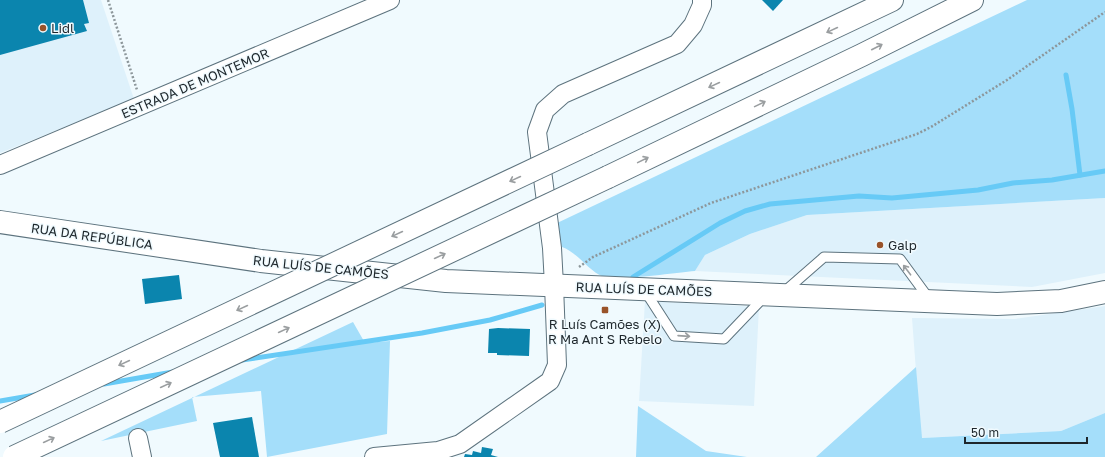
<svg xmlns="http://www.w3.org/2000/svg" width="1105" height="457" font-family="'Golos Text',sans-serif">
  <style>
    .built { fill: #def1fb }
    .green { fill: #a4defa }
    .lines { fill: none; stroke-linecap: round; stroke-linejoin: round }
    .stream { stroke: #67caf6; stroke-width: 5 }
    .building { fill: #0b85ae }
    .service-casing { stroke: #5d737e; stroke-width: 11 }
    .minor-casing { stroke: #5d737e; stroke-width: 20 }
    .secondary-casing { stroke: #5d737e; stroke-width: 24 }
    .motorway-casing { stroke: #5d737e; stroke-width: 24 }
    .path { stroke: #8d979b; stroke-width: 2.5; stroke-dasharray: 2 2; stroke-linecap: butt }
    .service { stroke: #fff; stroke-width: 9 }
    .minor { stroke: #fff; stroke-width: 18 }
    .secondary { stroke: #fff; stroke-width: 22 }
    .motorway { stroke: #fff; stroke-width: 22 }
    .motorway-bridge-casing { stroke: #5d737e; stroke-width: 24; stroke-linecap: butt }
    .motorway-bridge { stroke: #fff; stroke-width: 22 }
    .oneway { stroke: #9a9ea0 }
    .poi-dot { fill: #99532a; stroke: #f0fafe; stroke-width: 1.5 }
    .labels { text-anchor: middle; stroke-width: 3; stroke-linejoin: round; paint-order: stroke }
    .poi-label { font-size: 13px; fill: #1e272c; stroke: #f0fafe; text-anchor: start }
    .street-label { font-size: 13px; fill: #1e272c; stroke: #f0fafe }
  </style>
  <rect width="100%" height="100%" fill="#f0fafe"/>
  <g class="built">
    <path d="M0,0H101L134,99L0,153Z"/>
    <path d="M1105,198V273L1032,287L695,271L705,255L750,234L807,215Z"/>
    <path d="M645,301L759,307L754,406L639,401Z"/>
    <path d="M1105,306V413L1061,431L921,438L912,318L1015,319Z"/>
  </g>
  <g class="green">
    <path d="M1027,0H1105V198L807,215L750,234L705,255L695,271C672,273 622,281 602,276C590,272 577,252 562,247L555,224Z"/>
    <path d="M353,322L365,343L390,341L387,434L267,457L261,391L192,397L197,421L101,441Z"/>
    <path d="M916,367L922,438L1061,431L1105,413V457H816Z"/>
    <path d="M638,406L706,451L747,457H636Z"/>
  </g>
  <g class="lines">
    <g class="stream">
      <path d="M1066,75L1072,109L1080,175"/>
      <path d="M633,277L720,223L745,211L770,204L859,196L892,198L978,190L1013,183L1052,180L1105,171"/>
      <path d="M242,360L422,333L490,320L542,305"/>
      <path d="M104,384L173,372"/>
      <path d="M0,401L35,395"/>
    </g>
  </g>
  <g class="building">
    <path d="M0,0H83L89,23L84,24L87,31L0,55Z"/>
    <path d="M762,0H783L773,11Z"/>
    <path d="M179,275L182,299L145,304L142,279Z"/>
    <path d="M498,328L530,329L529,356L497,355V353H488L489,329Z"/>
    <path d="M252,417L259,457H220L213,423Z"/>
    <path d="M482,447L493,449L491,455L498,457H464L465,454L472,455L473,451L481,453Z"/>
  </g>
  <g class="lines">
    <g class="service-casing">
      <g id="service">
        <path d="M645,291L674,336L724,339L764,297"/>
        <path d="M784,292L824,257L900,259L930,300"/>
      </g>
    </g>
    <g class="minor-casing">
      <g id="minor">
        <path d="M0,165L390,0"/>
        <path d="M138,438L142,457"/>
        <path d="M374,457L438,451L460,444L550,381L557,365L554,285L552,248L537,132L545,110L563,94L677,44L693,25L702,5V0"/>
      </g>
    </g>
    <g class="secondary-casing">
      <path id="secondary" d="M0,222L261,261L446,281L997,304L1061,301L1105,292"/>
    </g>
    <g class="motorway-casing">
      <g id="motorway">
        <path d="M588,144L892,0"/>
        <path d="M608,177L862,55L972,0"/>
      </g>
    </g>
    <g class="path">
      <path d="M108,0L137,90"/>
      <path d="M579,267L593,257L711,203L917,134L931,127L1007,80L1105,12"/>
    </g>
    <use href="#service" class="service"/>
    <use href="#minor" class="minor"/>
    <use href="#secondary" class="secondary"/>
    <use href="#motorway" class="motorway"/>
    <g class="motorway-bridge-casing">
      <g id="motorway-bridge">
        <path d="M0,422L588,144"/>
        <path d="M14,457L608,177"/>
      </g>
    </g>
    <use href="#motorway-bridge" class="motorway-bridge"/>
  </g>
  <defs><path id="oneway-shaft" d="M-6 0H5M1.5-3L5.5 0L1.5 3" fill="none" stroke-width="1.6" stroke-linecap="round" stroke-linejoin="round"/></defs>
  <g class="oneway">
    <use href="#oneway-shaft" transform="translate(832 30) rotate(155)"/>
    <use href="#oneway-shaft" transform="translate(877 47) rotate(-27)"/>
    <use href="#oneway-shaft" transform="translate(714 85) rotate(155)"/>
    <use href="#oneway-shaft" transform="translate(760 104) rotate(-26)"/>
    <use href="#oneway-shaft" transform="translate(643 160) rotate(-26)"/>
    <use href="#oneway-shaft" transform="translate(515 179) rotate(155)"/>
    <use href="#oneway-shaft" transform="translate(397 234) rotate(155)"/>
    <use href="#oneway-shaft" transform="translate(440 256) rotate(-25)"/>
    <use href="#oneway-shaft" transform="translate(907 270) rotate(-127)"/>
    <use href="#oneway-shaft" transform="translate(242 308) rotate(155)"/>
    <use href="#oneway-shaft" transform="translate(284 330) rotate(-25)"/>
    <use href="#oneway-shaft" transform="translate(684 336) rotate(4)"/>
    <use href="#oneway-shaft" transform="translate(124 363) rotate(155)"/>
    <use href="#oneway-shaft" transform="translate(166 385) rotate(-25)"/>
    <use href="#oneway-shaft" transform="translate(49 440) rotate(-25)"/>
  </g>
  <g class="poi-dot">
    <circle cx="43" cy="28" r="4"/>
    <circle cx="880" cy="245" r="4"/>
    <rect x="601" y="306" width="8" height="8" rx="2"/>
  </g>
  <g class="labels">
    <g class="poi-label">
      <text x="51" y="33">Lidl</text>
      <text x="888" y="250">Galp</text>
      <text x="605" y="329" text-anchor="middle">R Luís Camões (X)<tspan x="605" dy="15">R Mª Ant S Rebelo</tspan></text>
    </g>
    <g class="street-label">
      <text transform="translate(195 83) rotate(-23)" y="5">ESTRADA DE MONTEMOR</text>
      <text transform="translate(92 236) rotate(8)" y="5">RUA DA REPÚBLICA</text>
      <text transform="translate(321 267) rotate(6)" y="5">RUA LUÍS DE CAMÕES</text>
      <text transform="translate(644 289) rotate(2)" y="5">RUA LUÍS DE CAMÕES</text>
    </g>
  </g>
  <path d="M965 437v6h122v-6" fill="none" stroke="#1e272c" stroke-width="2"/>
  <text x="971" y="437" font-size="12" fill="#1e272c" stroke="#f0fafe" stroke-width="3" paint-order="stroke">50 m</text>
</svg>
